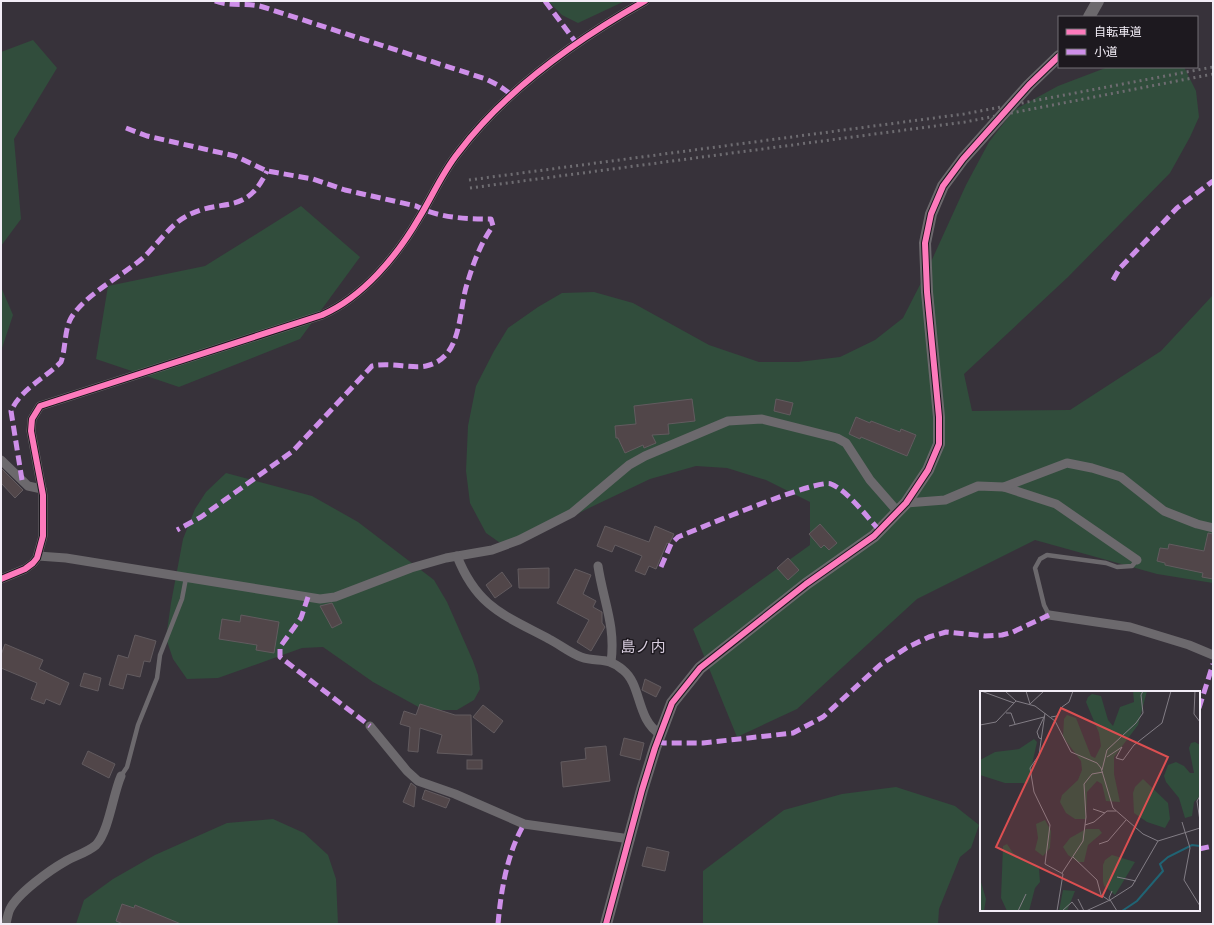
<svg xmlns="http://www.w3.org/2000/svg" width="1214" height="925" font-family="'Work Sans','Noto Sans JP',sans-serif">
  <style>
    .green { fill: #314d3c }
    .building { fill: #514649; stroke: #625b5f }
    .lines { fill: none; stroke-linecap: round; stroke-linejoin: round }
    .service { stroke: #6c696d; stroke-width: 4.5 }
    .minor { stroke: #6c696d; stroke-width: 9 }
    .tertiary { stroke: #6c696d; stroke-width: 12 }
    .rail { stroke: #6e6c71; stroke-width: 3; stroke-dasharray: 2 4; stroke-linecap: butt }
    .quiet { stroke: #ce8fe9; stroke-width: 5; stroke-dasharray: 10 5; stroke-linecap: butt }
    .cycleway-casing { stroke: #1d191f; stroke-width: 8 }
    .cycleway { stroke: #fd7abc; stroke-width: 6 }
    .labels { text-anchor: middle; stroke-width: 3; stroke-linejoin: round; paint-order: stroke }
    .quarter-label { font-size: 15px; fill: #d8cdde; stroke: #1d191f }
    .inset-river { fill: none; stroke: #206474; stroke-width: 2 }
    .inset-road { fill: none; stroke: #827d85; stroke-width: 1 }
    .view { fill: #dc4f51; fill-opacity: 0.15; stroke: #dc4f51; stroke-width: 2 }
    .inset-edge { fill: none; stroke: #f2edf6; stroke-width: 2 }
  </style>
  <rect width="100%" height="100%" fill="#37323a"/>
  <g class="green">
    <path d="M548,1H625L578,23L562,15Z"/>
    <path d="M33,40L57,68L14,139L21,219L1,246V52Z"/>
    <path d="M1108,67H1184L1196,91L1199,117L1190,137L1170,173L1068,277L964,374L972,411L1070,410L1161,351L1213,295V583L1157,574L1035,540L917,599L797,709L737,737L693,629L810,545V502L766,480L727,468L696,466L650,479L587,509L532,538L506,547L486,533L470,503L466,471L468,426L476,386L494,351L508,328L538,307L562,293L594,292L633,303L709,345L759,362H798L840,357L875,340L903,318L925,275L966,185L989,142L1014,110L1058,86Z"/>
    <path d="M301,206L360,257L300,339L179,387L96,359L108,286L205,266Z"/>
    <path d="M1,287L13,315L1,351Z"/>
    <path d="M226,473L312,496L358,522L434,580L447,602L473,661L478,675L480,689L474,700L457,710H424L373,682L323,647L302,648L218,678L187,679L173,659L166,638L171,603L183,539L195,509L206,492Z"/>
    <path d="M896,787L955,806L979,825L971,848L960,857L939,909L938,924H703V871L784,810L842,794Z"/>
    <path d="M273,819L304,833L328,855L336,879L338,924H76L84,900L113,879L155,855L227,823Z"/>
  </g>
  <g class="building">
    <path d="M692,399L695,421L668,424L669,434L652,435L656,443L644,448L643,445L625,453L618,438H616L615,426L636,424L634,406Z"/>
    <path d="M776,399L793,403L790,415L774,411Z"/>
    <path d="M856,417L870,423L871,421L900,432L901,429L916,435L907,456L861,437L860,439L849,434Z"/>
    <path d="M1,468L23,490L15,498L1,483Z"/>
    <path d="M820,524L837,543L829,550L824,545L821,548L809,534Z"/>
    <path d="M605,526L649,542L655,526L674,534L669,544L667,543L656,569L649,566L645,575L635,571L642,556L615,545L612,552L597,546Z"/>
    <path d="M1208,533L1213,534V579L1202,577L1203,573L1165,565V563L1157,561L1160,548L1168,549L1169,544L1204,551Z"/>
    <path d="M788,558L799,570L788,580L777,568Z"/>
    <path d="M549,568V588H519L518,569Z"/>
    <path d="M575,569L591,575L583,594L596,601L593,607L602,612V623L605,627L591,651L577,642L589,620L557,603Z"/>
    <path d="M502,572L512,586L495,598L486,585Z"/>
    <path d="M332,603L342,623L332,628L320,606Z"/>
    <path d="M241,615L279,622L274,653L256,650L257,645L219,639L222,619L240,622Z"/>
    <path d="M135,635L156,641L150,662L144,661L140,677L127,674L123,689L109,685L118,655L128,658Z"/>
    <path d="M5,644L43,660L39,669L69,683L60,705L46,699L44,704L31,699L37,683L1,668V655Z"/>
    <path d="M84,673L101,678L98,691L80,686Z"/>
    <path d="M645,679L661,687L656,697L642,690Z"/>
    <path d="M420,704L455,715H471L472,755L437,753L442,735L420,728L418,752L408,751L410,727L400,724L404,711L416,715Z"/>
    <path d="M483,705L503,721L494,733L473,717Z"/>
    <path d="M624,738L644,743L640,760L620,755Z"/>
    <path d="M606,746L610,781L563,787L561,762L586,759L585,748Z"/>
    <path d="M88,751L115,764L109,778L82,764Z"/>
    <rect x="467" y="760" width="15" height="9"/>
    <path d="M411,783L416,787L414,807L403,802Z"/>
    <path d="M425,790L450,799L446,808L422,799Z"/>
    <path d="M647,847L669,852L665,871L642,866Z"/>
    <path d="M122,904L134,908L135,905L181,924H123L116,921Z"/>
  </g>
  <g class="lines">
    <g class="service">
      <path d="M1049,615L1044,605L1035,568L1040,559L1047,555L1106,563L1117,567L1132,566L1137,560"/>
      <path d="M121,776L127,767L138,725L157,678L160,655L182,599L186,578"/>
    </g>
    <g class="minor">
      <path d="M1,460L28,486L42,489"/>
      <path d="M1004,487L1056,504L1137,560"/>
      <path d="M906,503L945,500L978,486L1004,487L1067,463L1092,468L1121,477L1164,511L1197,524L1213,528"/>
      <path d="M38,556L66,558L320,599L335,597L411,568L446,558L492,550L519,540L572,513L629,465L645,456L728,421L762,419L837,438L846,443L870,480L898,512"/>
      <path d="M457,556C477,607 504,615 549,639C559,644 570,653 581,657C598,663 607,656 623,670C642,685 636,719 660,734"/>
      <path d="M598,566C603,600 616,626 611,662"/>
      <path d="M1,579L25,569L33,563L37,558L43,536V495L31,431L32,419L40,406L322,315C363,297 397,256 419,218C432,197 442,173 458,153C506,89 576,40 645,1"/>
      <path d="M1049,615L1130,627L1189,645L1213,655"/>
      <path d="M370,726L407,771L418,781L455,794L524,824L630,839"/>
      <path d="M6,924C7,919 8,913 10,909C18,893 50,870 66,861C75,856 88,852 96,845C109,831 113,794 121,776"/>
    </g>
    <g class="tertiary">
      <path d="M1089,17L1098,1"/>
      <path d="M606,924L642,790L655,748L672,703L700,668L806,584L874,536L906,503L928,470L939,444V417L927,292L925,243L931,214L943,186L963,159L1029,85L1059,56"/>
    </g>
    <g class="rail">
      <path d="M469,180L964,114L1213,67"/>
      <path d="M470,188L965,122L1213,74"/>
    </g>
    <g class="quiet">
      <path d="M215,1C231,7 247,2 263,7L486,79L498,85L512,95"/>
      <path d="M545,1L577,44"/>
      <path d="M126,128L147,136L235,156L267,171L313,179L345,190L416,206C439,218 466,219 491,219L493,226C481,242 473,264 467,284C458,312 463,358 426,366C411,369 391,362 372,366L293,451L201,517L177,530"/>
      <path d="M1113,280L1120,268L1177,208L1213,181"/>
      <path d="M22,480L11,411C21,389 44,379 61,362C66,348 64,331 71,318C86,293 125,275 146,255C156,245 173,223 185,217C221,196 245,218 267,171"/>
      <path d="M661,567L671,544L678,537C698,529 818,478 831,484C848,491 867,517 880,531"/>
      <path d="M308,597L301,618L280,647V657L370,726"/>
      <path d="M1199,708L1213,664"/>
      <path d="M657,741L663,743H703L793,733L823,717L880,665L908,647L929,637L946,632L985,636L1002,635L1013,632L1049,615"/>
      <path d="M1199,849L1213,846"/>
      <path d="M498,924C501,890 507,854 524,824"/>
    </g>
    <g class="cycleway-casing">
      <g id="cycleway">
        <path d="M1,579L25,569L33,563L37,558L43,536V495L31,431L32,419L40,406L322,315C363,297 397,256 419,218C432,197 442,173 458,153C506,89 576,40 645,1"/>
        <path d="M606,924L642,790L655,748L672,703L700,668L806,584L874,536L906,503L928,470L939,444V417L927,292L925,243L931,214L943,186L963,159L1029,85L1059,56"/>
      </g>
    </g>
    <use href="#cycleway" class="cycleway"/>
  </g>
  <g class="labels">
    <g class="quarter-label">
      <text x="643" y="652">島ノ内</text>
    </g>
  </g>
  <g transform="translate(980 691)">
    <rect width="220" height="220" fill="#37323a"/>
    <path d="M153,0H167L158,34L134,66V83L140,111L126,110L122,93L117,90L107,101L106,128H95L86,122L80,111L82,104L98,89L102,79L101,70L83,46L84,28L87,24L96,27L111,65L115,67L121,55L119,42L106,11L108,6L112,3L121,5L128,29L133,35L140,16L154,11ZM54,48L57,51L48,92H25L0,84V69L15,61L39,58ZM215,51L220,54V105L214,111L212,125L205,127L199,107L186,91L184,85L188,74L196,71L204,75L210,82H214L209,57L211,52ZM163,88L188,112L190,128L185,137L167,131L154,122L153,102L155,96ZM65,129L71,140L70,157L63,165L55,159L58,147L56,133ZM106,138H119L122,142L108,154L104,171H98L88,164L83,156L90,147ZM27,153L33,162L59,177L60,191L55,197L49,220H27L21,207L23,155ZM132,164L155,171L135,204L124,195L123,190V174L125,169ZM0,175V188L6,208L4,220H0ZM83,199L95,200L87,220H79Z" fill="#314d3c"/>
    <path class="inset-river" d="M142,220L157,210L183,180L180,173L188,166L212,154L220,155"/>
    <path class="inset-road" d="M1,0L34,12M25,0L36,10L55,15L75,30L91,61L117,72L121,77L133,117L163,143L178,150M46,0L50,13L64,0M215,0L214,23L220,31M26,22H31L35,33M65,22L59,64L50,77L54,101L70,134L65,173L83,183L77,220M71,26L77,25L82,16L89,11L93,0M0,34L16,31L36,10M29,35L64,26M62,48L59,47L57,41L64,26M142,56L136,67L143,69L154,54L182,32L191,0M127,66L142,56M122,79L127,59L156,32L163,22L161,4L163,0M220,105L217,110L220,130M113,118L125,122M202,131L210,157L204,189L220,215M105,134L114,131L127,120H136M119,153L128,150L146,129M93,166L117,189L121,204L130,210M82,182L103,150L106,126L104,93L112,83L123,81M137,186L156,190M132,200L129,207L137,220M98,208L104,220M38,220L46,203M82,220L92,211L99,220M106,220L130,209L152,195L178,150L220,137"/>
    <path class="view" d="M81,17L188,66L122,206L16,156Z"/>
    <rect width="220" height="220" class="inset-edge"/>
  </g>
  <rect width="1214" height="925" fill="none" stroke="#f2edf6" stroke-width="4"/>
  <rect x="1058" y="16" width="140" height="52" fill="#1d191f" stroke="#726e75"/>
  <rect x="1066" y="29" width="20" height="6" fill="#fd7abc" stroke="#726e75"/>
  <text x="1094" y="36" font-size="12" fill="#f2edf6">自転車道</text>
  <rect x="1066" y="49" width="20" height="6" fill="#ce8fe9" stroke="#726e75"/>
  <text x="1094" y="56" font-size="12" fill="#f2edf6">小道</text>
</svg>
